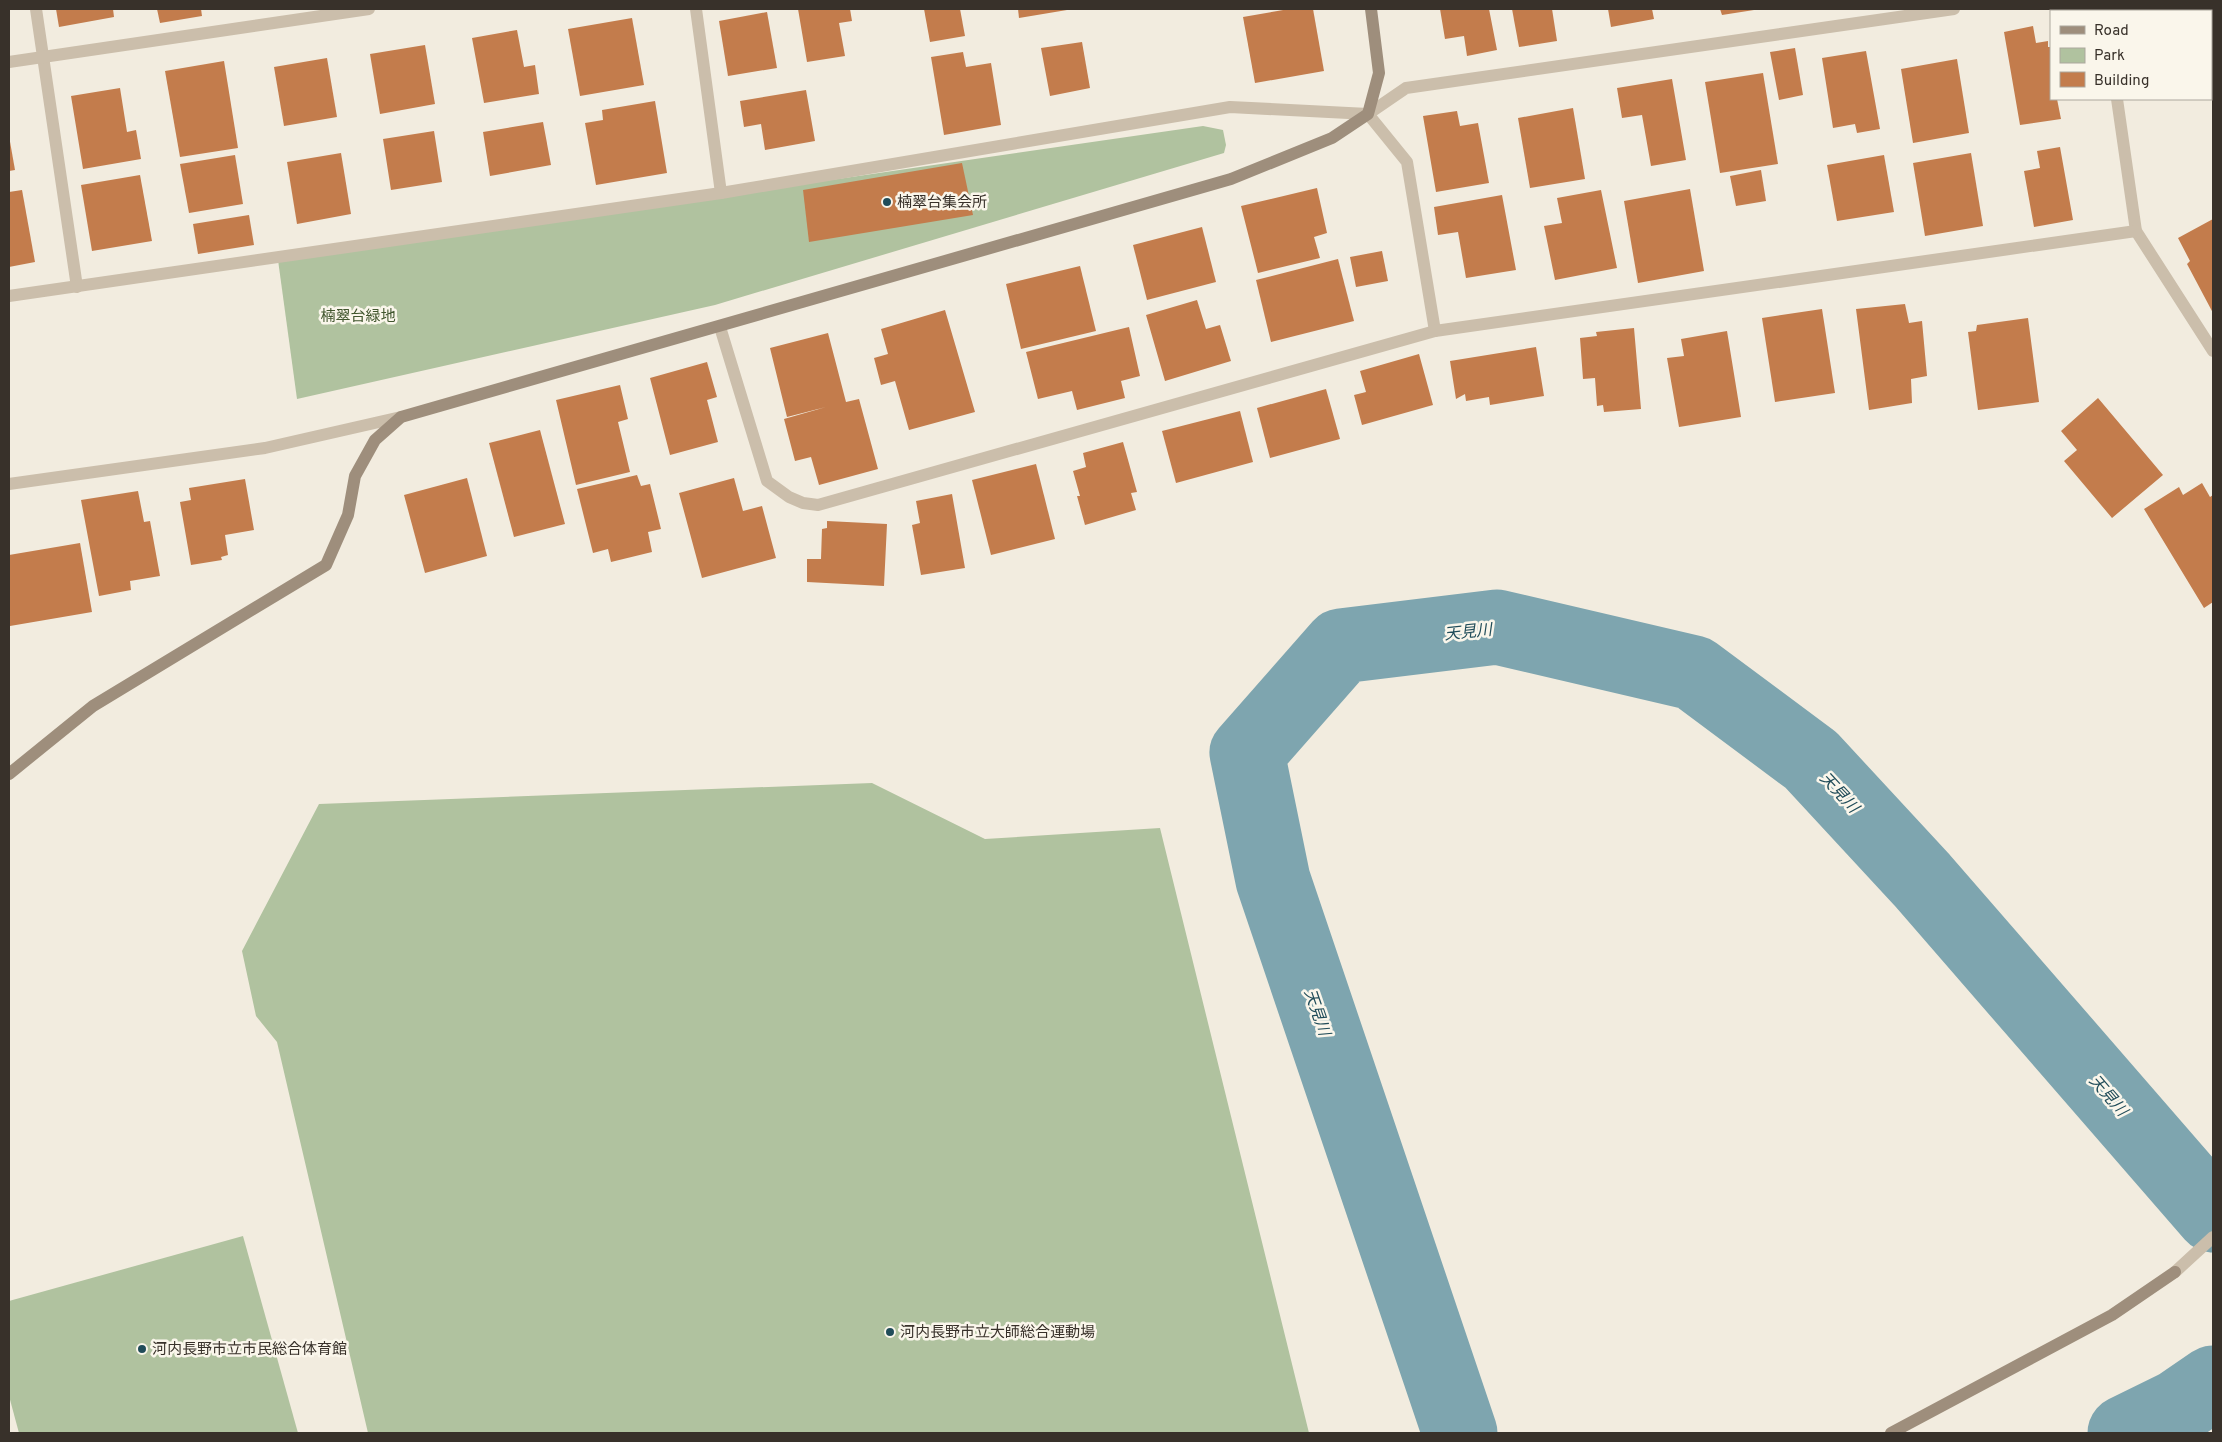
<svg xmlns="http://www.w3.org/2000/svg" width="2222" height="1442" font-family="Overpass,'Noto Sans JP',sans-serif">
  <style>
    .green { fill: #b0c29f }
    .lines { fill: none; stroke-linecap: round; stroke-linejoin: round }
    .river { stroke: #7ea5af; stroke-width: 75 }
    .building { fill: #c37c4c }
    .street { stroke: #cbbeab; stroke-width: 12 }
    .secondary { stroke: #9e8e7c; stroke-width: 12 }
    .poi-dot { fill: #204c59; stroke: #faf6eb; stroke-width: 2 }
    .labels { text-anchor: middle; stroke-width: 5; stroke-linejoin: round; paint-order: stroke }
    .poi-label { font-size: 15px; fill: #38312a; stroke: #faf6eb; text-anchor: start }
    .park-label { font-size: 15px; fill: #41562e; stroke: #faf6eb }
    .water-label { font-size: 16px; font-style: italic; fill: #204c59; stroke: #faf6eb }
  </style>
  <rect width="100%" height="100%" fill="#f2ecdf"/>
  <g class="green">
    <path d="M1203,126L1223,130L1226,145L1224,153L715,305L297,399L278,260Z"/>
    <path d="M872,783L985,839L1160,828L1309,1433H368L277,1042L256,1016L242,951L319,804Z"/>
    <path d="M243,1236L298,1433H19L9,1396V1301Z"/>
  </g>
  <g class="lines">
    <g class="river">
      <path d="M1460,1433L1273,880L1247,753L1341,646L1497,627L1694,673L1811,760L1922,880L2213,1215"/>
      <path d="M2125,1433L2178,1407L2213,1383"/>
    </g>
  </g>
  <g class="building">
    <path d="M56,9H113L114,17L59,27Z"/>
    <path d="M157,9H201L202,16L160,23Z"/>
    <path d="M798,9H850L852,21L839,23L845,56L807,62Z"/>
    <path d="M924,9H960L965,36L930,42Z"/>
    <path d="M1018,9H1067V10L1019,18Z"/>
    <path d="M1289,9H1313L1324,71L1255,83L1243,17Z"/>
    <path d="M1440,9H1489L1497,50L1467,56L1464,36L1445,39Z"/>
    <path d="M1512,9H1552L1557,41L1519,47Z"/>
    <path d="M1608,9H1652L1654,19L1611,27Z"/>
    <path d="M1720,9H1754V10L1722,15Z"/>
    <path d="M767,12L777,68L728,76L719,21Z"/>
    <path d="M632,18L644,85L580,96L568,29Z"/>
    <path d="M2033,26L2036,43L2048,41V47H2051V99H2057L2061,119L2020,125L2004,32Z"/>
    <path d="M517,30L524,67L535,65L539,94L484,103L472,38Z"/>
    <path d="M1082,42L1090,88L1050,96L1041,48Z"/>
    <path d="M425,45L435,104L380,114L370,54Z"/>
    <path d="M1795,48L1803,95L1779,100L1770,52Z"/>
    <path d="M1866,51L1880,129L1857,133L1855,124L1833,128L1822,58Z"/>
    <path d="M963,52L966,67L991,63L1001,125L944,135L931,57Z"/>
    <path d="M327,58L337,117L284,126L274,67Z"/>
    <path d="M1957,59L1969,133L1913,143L1901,69Z"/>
    <path d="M224,61L238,148L180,157L165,71Z"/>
    <path d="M1763,73L1778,164L1720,173L1705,82Z"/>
    <path d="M1672,79L1686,160L1651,166L1642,115L1622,118L1617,88Z"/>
    <path d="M120,88L127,132L136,130L141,159L83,169L71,96Z"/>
    <path d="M806,90L815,141L765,150L761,124L744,127L740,101Z"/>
    <path d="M655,101L667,173L596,185L585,123L603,120L602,110Z"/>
    <path d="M1573,108L1585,179L1530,188L1518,118Z"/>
    <path d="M1457,111L1460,126L1478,123L1489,183L1436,192L1423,116Z"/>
    <path d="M543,122L551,165L490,176L483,132Z"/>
    <path d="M434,131L442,182L391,190L383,139Z"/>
    <path d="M9,136L15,170L9,171Z"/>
    <path d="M2060,147L2073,220L2034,227L2024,171L2040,168L2037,151Z"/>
    <path d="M341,153L351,214L297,224L287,162Z"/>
    <path d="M1971,153L1983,226L1925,236L1913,163Z"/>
    <path d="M235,155L243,204L189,213L180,164Z"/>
    <path d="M1884,155L1894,212L1837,221L1827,165Z"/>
    <path d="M962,163L973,215L809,242L803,190Z"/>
    <path d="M1761,170L1766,201L1736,206L1730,176Z"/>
    <path d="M140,175L152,241L92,251L81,185Z"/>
    <path d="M1317,188L1327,233L1314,237L1320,258L1258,273L1241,206Z"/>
    <path d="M1690,189L1704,271L1638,283L1624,201Z"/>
    <path d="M22,190L35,262L9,267V192Z"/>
    <path d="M1601,190L1617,268L1555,280L1544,226L1562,223L1557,198Z"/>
    <path d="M1502,195L1516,270L1466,278L1458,232L1438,235L1434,207Z"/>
    <path d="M249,215L254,245L198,254L193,224Z"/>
    <path d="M2213,219V313L2187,264L2190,261L2178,238Z"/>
    <path d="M1202,227L1216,282L1147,300L1133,245Z"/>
    <path d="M1382,251L1388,281L1356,287L1350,257Z"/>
    <path d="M1338,259L1354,321L1271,342L1256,280Z"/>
    <path d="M1080,266L1096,331L1021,349L1006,284Z"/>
    <path d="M1197,300L1206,329L1220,325L1231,361L1165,381L1146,315Z"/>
    <path d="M1905,304L1909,323L1922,321L1927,376L1911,379L1912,403L1869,410L1856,309Z"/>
    <path d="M1822,309L1835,393L1775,402L1762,318Z"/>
    <path d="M945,310L975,412L909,430L895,381L881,385L874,358L888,354L881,329Z"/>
    <path d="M2028,318L2039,402L1978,410L1968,332L1976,331L1977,325Z"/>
    <path d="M1129,327L1140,376L1121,381L1125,398L1077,410L1072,391L1038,399L1026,352Z"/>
    <path d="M1634,328L1641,409L1604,412L1603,405L1597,406L1595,378L1583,379L1580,338L1597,336L1596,332Z"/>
    <path d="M1727,331L1741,417L1679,427L1667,358L1684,356L1681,339Z"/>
    <path d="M828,333L846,402L859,399L878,469L819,485L811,457L795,461L784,419L826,407L787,417L770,348Z"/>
    <path d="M1536,347L1544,396L1490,405L1489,397L1466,401L1465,394L1456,399L1450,361Z"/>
    <path d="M1419,354L1433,405L1362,425L1354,395L1366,392L1360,371Z"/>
    <path d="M707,362L717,397L707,400L718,442L670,455L650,378Z"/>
    <path d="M620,385L628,419L618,422L630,472L576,485L556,400Z"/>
    <path d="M1326,389L1340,439L1270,458L1257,408Z"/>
    <path d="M2098,398L2163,475L2112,518L2064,461L2077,450L2061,431Z"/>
    <path d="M1240,411L1253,462L1176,483L1162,431Z"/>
    <path d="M540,430L565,524L514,537L489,443Z"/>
    <path d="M1123,442L1137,492L1131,493L1136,510L1085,525L1077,496H1080L1073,471L1086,467L1083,453Z"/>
    <path d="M1036,464L1055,539L991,555L972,480Z"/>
    <path d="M637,475L641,486L650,484L661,529L648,532L652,552L611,562L608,549L593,553L577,489Z"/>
    <path d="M467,478L487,556L425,573L404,495Z"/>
    <path d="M734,478L743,511L762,506L776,558L702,578L679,493Z"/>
    <path d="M245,479L254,530L225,535L228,555L221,557L222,560L191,565L180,502L191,500L189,488Z"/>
    <path d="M2202,483L2210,497L2213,495V602L2204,608L2144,509L2179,487L2183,495Z"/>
    <path d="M138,491L144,522L150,521L160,576L130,581L131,590L99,596L81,500Z"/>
    <path d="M952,494L965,568L921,575L912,525L920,523L916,501Z"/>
    <path d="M827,521L887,524L884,586L807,582V559H821L822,529L827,528Z"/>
    <path d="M80,543L92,612L10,626L9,555Z"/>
  </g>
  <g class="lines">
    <g class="street">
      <path d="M36,9L77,287"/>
      <path d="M696,9L721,193"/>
      <path d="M2104,9V11"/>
      <path d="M9,62L369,9"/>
      <path d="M2117,99L2136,231L2213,351"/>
      <path d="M1368,114L1407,162L1435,331"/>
      <path d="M9,296L721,193L1230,107L1368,114L1406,88L1954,9"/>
      <path d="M720,327L767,481L789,497L803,503L818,505L1435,331L2136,231"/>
      <path d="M9,484L265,448L401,417"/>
      <path d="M2175,1272L2213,1237"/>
    </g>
    <g class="secondary">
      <path d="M9,774L93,706L326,565L348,515L355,476L375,440L401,417L1231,179L1332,138L1368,114L1379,73L1371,9"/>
      <path d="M1891,1433L2112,1315L2175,1272"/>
    </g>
  </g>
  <g class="poi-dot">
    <circle cx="887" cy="202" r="5"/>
    <circle cx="890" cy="1332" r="5"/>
    <circle cx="142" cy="1349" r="5"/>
  </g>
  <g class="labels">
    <g class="poi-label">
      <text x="897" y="207">楠翠台集会所</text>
      <text x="900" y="1337">河内長野市立大師総合運動場</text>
      <text x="152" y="1354">河内長野市立市民総合体育館</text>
    </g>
    <g class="park-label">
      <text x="358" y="321">楠翠台緑地</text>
    </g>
    <g class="water-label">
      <text transform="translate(1468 631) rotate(-6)" y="6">天見川</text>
      <text transform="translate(1840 792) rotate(47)" y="6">天見川</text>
      <text transform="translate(1318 1012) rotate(71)" y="6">天見川</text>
      <text transform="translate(2109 1095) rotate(49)" y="6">天見川</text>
    </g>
  </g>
  <rect width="2222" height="1442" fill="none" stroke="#38312a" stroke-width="20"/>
  <rect x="2050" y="10" width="162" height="90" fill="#faf6eb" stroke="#aca79e"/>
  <rect x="2060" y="26" width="25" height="8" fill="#9e8e7c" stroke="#aca79e"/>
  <text x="2094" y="35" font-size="15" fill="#38312a">Road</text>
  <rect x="2060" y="48" width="25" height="15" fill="#b0c29f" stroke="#aca79e"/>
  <text x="2094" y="60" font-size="15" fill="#38312a">Park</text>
  <rect x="2060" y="72" width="25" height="15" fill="#c37c4c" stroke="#aca79e"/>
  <text x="2094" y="85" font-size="15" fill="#38312a">Building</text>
</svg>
